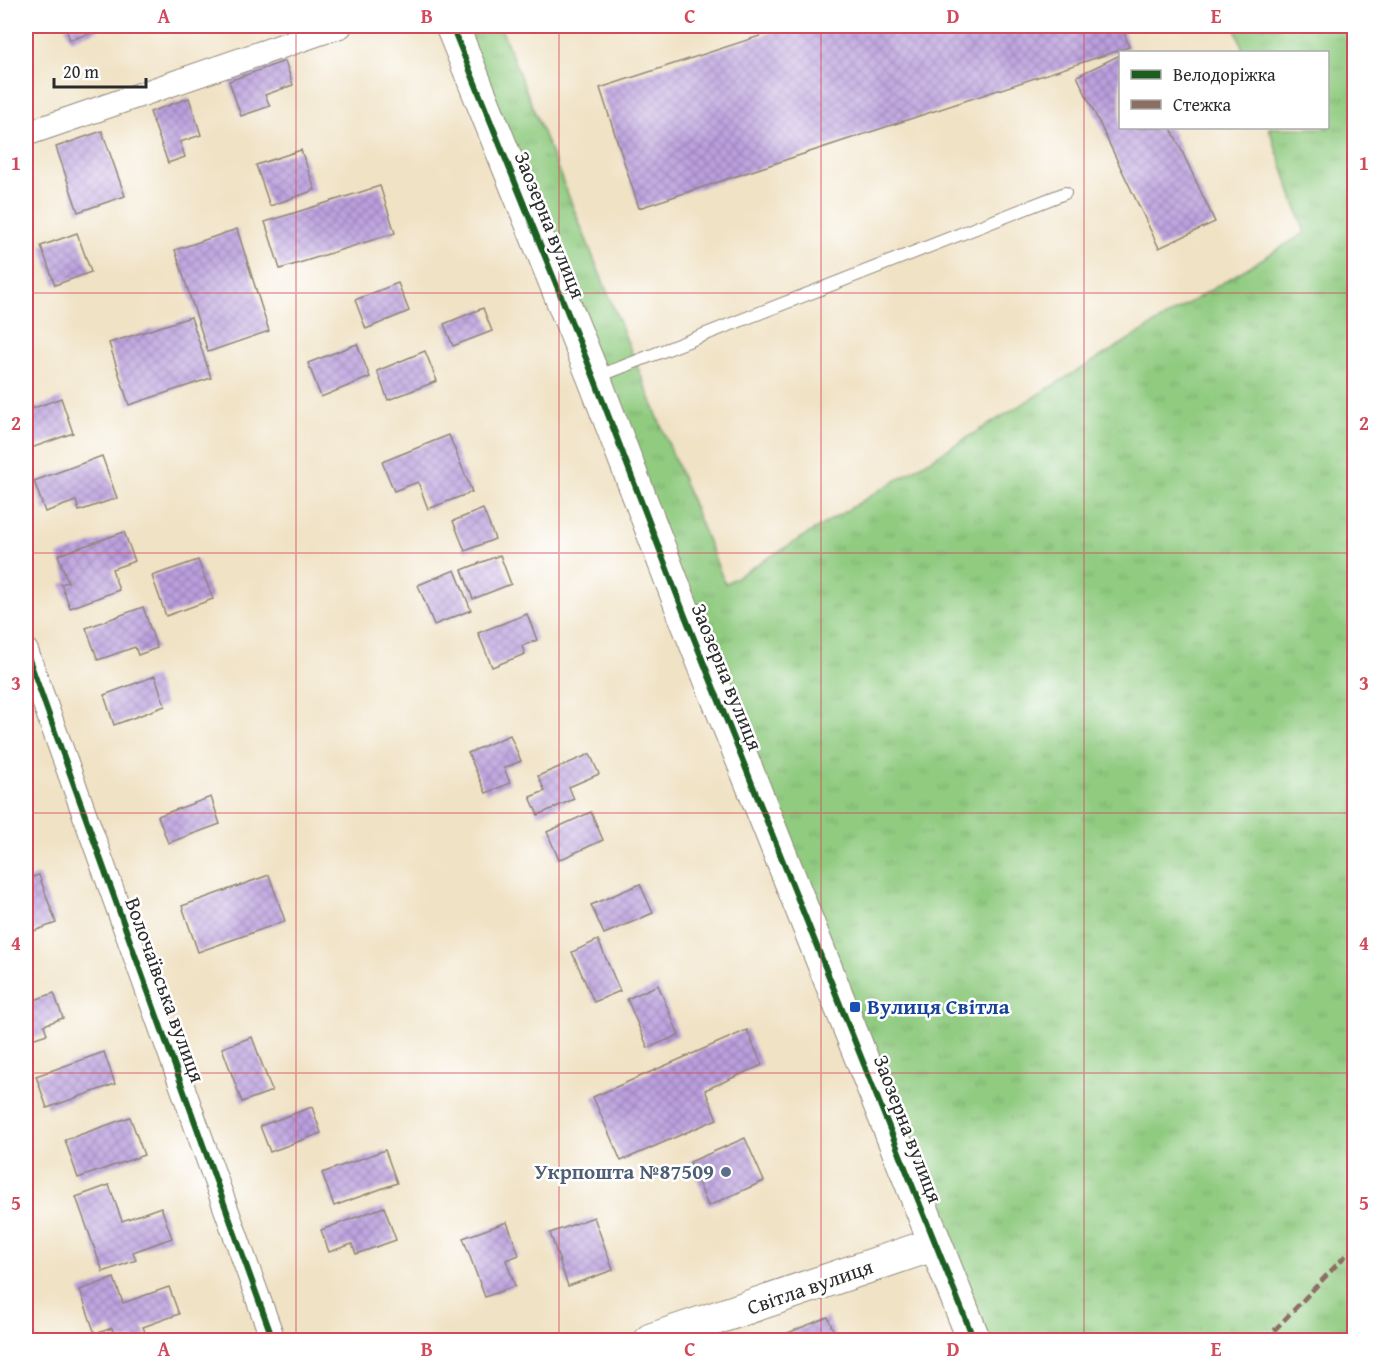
<svg xmlns="http://www.w3.org/2000/svg" width="1380" height="1366" font-family="'Gentium Book Plus',serif">
  <style>
    .grass { fill: url(#grass-tufts); stroke: #5e7b56; stroke-width: 1.5 }
    .building { fill: url(#building-cross-hatch) }
    .lines { fill: none; stroke-linecap: round; stroke-linejoin: round }
    .lane-casing { stroke: #8e8678; stroke-width: 14 }
    .street-casing { stroke: #8e8678; stroke-width: 26 }
    .secondary-casing { stroke: #8e8678; stroke-width: 35 }
    .lane { stroke: #fff; stroke-width: 12 }
    .street { stroke: #fff; stroke-width: 24 }
    .secondary { stroke: #fff; stroke-width: 33 }
    .quiet { stroke: #8d6e63; stroke-width: 4.5; stroke-dasharray: 9 4.5; stroke-linecap: butt }
    .cycleway-casing { stroke: #fff; stroke-width: 10 }
    .cycleway { stroke: #1b5e20; stroke-width: 6 }
    .grid { fill: none; stroke: #d1495b; stroke-width: 1.5; stroke-opacity: 0.55 }
    .transit-dot { fill: #1a4fb4; stroke: #fff; stroke-width: 2 }
    .service-dot { fill: #5c6f8a; stroke: #fff; stroke-width: 2 }
    .labels { text-anchor: middle; stroke-width: 5; stroke-linejoin: round; paint-order: stroke }
    .street-label { font-size: 21px; fill: #2b2b2b; stroke: #fff }
    .transit-label { font-size: 21px; font-weight: bold; fill: #164399; stroke: #fff; text-anchor: start }
    .service-label { font-size: 21px; font-weight: bold; fill: #4e5e75; stroke: #fff; text-anchor: end }
    .neatline { fill: none; stroke: #d1495b; stroke-width: 2 }
    .grid-label { font-size: 20px; text-anchor: middle; font-weight: bold; fill: #d1495b }
  </style>
  <defs>
    <pattern id="grass-tufts" width="24" height="20" patternUnits="userSpaceOnUse" patternTransform="scale(1.5)"><rect width="24" height="20" fill="#90cb80"/><path d="M3 7l-1-3M5 7V3M7 7l1-3M15 17l-1-3M17 17v-4M19 17l1-3" fill="none" stroke="#7cae6f"/></pattern>
    <pattern id="building-cross-hatch" width="8" height="8" patternUnits="userSpaceOnUse" patternTransform="scale(1.5)"><rect width="8" height="8" fill="#bb9fde"/><path d="M0 0l8 8M0 8l8-8" fill="none" stroke="#9882b4"/></pattern>
  </defs>
  <rect width="100%" height="100%" fill="#fff"/>
  <filter id="ink" filterUnits="userSpaceOnUse"><feTurbulence type="fractalNoise" baseFrequency=".0167" numOctaves="2"/><feDisplacementMap in="SourceGraphic" scale="12" xChannelSelector="R" yChannelSelector="G"/><feConvolveMatrix kernelMatrix="1 2 1 2 8 2 1 2 1" color-interpolation-filters="sRGB"/></filter>
  <filter id="wash" filterUnits="userSpaceOnUse"><feTurbulence type="fractalNoise" baseFrequency=".008" numOctaves="4" result="noise"/><feDisplacementMap in="SourceGraphic" scale="24" xChannelSelector="R" yChannelSelector="G"/><feGaussianBlur stdDeviation="1.35" result="paint"/><feColorMatrix in="noise" values="0 0 0 0 0 0 0 0 0 0 0 0 0 0 0 0 0 1.4 0 .05"/><feComposite in="paint" operator="in"/></filter>
  <g filter="url(#wash)">
    <rect width="100%" height="100%" fill="#f0e2c5"/>
    <path class="grass" d="M452,26H500L725,584L1305,233L1269,128H1328V52H1244L1234,26H1354V1340H974Z"/>
    <g id="blocks">
      <g class="building">
        <path d="M65,26H97L99,30L70,40Z"/>
        <path d="M790,26H1122L1129,47L639,208L600,88Z"/>
        <path d="M1120,55V128H1171L1215,222L1159,248L1077,76Z"/>
        <path d="M285,61L293,85L265,95L270,106L241,116L229,81Z"/>
        <path d="M189,98L201,135L180,142L185,157L168,163L150,112Z"/>
        <path d="M102,131L125,196L78,212L56,147Z"/>
        <path d="M301,150L315,190L270,206L256,165Z"/>
        <path d="M380,186L395,233L280,269L265,222Z"/>
        <path d="M237,229L269,331L208,352L175,250Z"/>
        <path d="M77,233L91,272L55,285L41,246Z"/>
        <path d="M398,283L409,311L366,329L355,300Z"/>
        <path d="M483,308L492,331L453,346L444,324Z"/>
        <path d="M191,317L211,378L129,405L109,343Z"/>
        <path d="M357,344L370,377L321,397L308,363Z"/>
        <path d="M425,351L437,381L388,400L377,371Z"/>
        <path d="M61,398L73,433L26,450V411Z"/>
        <path d="M449,435L472,492L428,509L418,482L394,491L382,462Z"/>
        <path d="M102,456L117,498L79,511L76,501L45,512L34,481Z"/>
        <path d="M483,509L495,539L465,551L453,521Z"/>
        <path d="M124,532L135,561L112,569L119,590L70,608L61,584L68,582L58,555Z"/>
        <path d="M500,555L511,584L473,599L462,570Z"/>
        <path d="M198,560L213,599L166,616L152,576Z"/>
        <path d="M455,570L471,610L434,625L418,585Z"/>
        <path d="M143,607L157,648L138,655L135,647L98,660L86,628Z"/>
        <path d="M527,614L537,640L522,646L525,654L492,667L478,633Z"/>
        <path d="M155,676L165,706L114,725L104,695Z"/>
        <path d="M510,735L521,761L504,768L510,783L486,793L468,753Z"/>
        <path d="M590,754L599,774L569,787L574,799L538,815L530,797L545,791L538,776Z"/>
        <path d="M211,797L220,824L168,843L158,816Z"/>
        <path d="M591,812L603,840L559,860L547,832Z"/>
        <path d="M39,875L56,923L26,934V879Z"/>
        <path d="M269,875L285,921L198,952L182,906Z"/>
        <path d="M640,884L653,913L604,934L591,905Z"/>
        <path d="M598,940L620,991L594,1002L572,952Z"/>
        <path d="M658,985L679,1035L648,1048L627,999Z"/>
        <path d="M54,993L63,1018L44,1025L47,1034L26,1041V1003Z"/>
        <path d="M747,1030L762,1065L705,1090L717,1119L621,1161L593,1097Z"/>
        <path d="M252,1037L272,1091L242,1102L222,1048Z"/>
        <path d="M104,1052L115,1084L47,1108L36,1076Z"/>
        <path d="M312,1107L321,1133L270,1152L260,1126Z"/>
        <path d="M130,1117L144,1155L78,1178L65,1140Z"/>
        <path d="M745,1138L764,1181L708,1206L690,1162Z"/>
        <path d="M385,1150L397,1183L334,1206L322,1173Z"/>
        <path d="M109,1185L122,1221L161,1207L172,1238L133,1252L136,1260L103,1272L76,1197Z"/>
        <path d="M384,1207L396,1240L356,1254L352,1244L329,1252L321,1230Z"/>
        <path d="M594,1217L613,1270L568,1286L550,1233Z"/>
        <path d="M507,1222L519,1255L506,1260L515,1286L485,1297L463,1238Z"/>
        <path d="M114,1278L123,1303L169,1287L179,1314L143,1327L147,1337L139,1340H116L112,1328L95,1334L80,1290Z"/>
        <path d="M828,1317L837,1340H770Z"/>
      </g>
    </g>
  </g>
  <g filter="url(#ink)">
    <use href="#blocks" fill-opacity="0" stroke="#8e8678" stroke-width="1.5"/>
    <g class="lines">
      <g class="lane-casing">
        <path id="lane" d="M594,378L1065,193"/>
      </g>
      <g class="street-casing">
        <g id="street">
          <path d="M26,134L340,26"/>
          <path d="M26,651L273,1340"/>
        </g>
      </g>
      <g class="secondary-casing">
        <g id="secondary">
          <path d="M452,26L594,378L685,616L974,1340"/>
          <path d="M651,1340L935,1244"/>
        </g>
      </g>
      <use href="#lane" class="lane"/>
      <use href="#street" class="street"/>
      <use href="#secondary" class="secondary"/>
      <path class="quiet" d="M1265,1340L1348,1253L1354,1249"/>
      <g class="cycleway-casing">
        <g id="cycleway">
          <path d="M452,26L594,378L685,616L974,1340"/>
          <path d="M26,651L273,1340"/>
        </g>
      </g>
      <use href="#cycleway" class="cycleway"/>
    </g>
  </g>
  <path class="grid" d="M296,26V1340M559,26V1340M821,26V1340M1084,26V1340M26,293H1354M26,553H1354M26,813H1354M26,1073H1354"/>
  <rect class="transit-dot" x="849" y="1001" width="12" height="12" rx="3"/>
  <circle class="service-dot" cx="726" cy="1172" r="6"/>
  <g class="labels">
    <g class="street-label">
      <text transform="translate(550 225) rotate(68)" y="7">Заозерна вулиця</text>
      <text transform="translate(727 677) rotate(68)" y="7">Заозерна вулиця</text>
      <text transform="translate(165 990) rotate(70)" y="7">Волочаївська вулиця</text>
      <text transform="translate(908 1129) rotate(69)" y="7">Заозерна вулиця</text>
      <text transform="translate(810 1287) rotate(-19)" y="7">Світла вулиця</text>
    </g>
    <g class="transit-label">
      <text x="867" y="1014">Вулиця Світла</text>
    </g>
    <g class="service-label">
      <text x="714" y="1179">Укрпошта №87509</text>
    </g>
  </g>
  <rect width="1380" height="1366" fill="none" stroke="#fff" stroke-width="66"/>
  <rect x="1119" y="51" width="210" height="78" fill="#ffffff" stroke="#aaaaaa" stroke-width="1.5"/>
  <rect x="1131" y="70" width="30" height="9" fill="#1b5e20" stroke="#aaaaaa" stroke-width="1.5"/>
  <text x="1173" y="81" font-size="18" fill="#2b2b2b">Велодоріжка</text>
  <rect x="1131" y="100" width="30" height="9" fill="#8d6e63" stroke="#aaaaaa" stroke-width="1.5"/>
  <text x="1173" y="111" font-size="18" fill="#2b2b2b">Стежка</text>
  <path d="M54 78v9h92v-9" fill="none" stroke="#2b2b2b" stroke-width="3"/>
  <text x="63" y="78" font-size="18" fill="#2b2b2b" stroke="#ffffff" stroke-width="4.5" paint-order="stroke">20 m</text>
  <rect x="33" y="33" width="1314" height="1300" class="neatline"/>
  <g class="grid-label">
    <text x="164" y="23">A</text>
    <text x="427" y="23">B</text>
    <text x="690" y="23">C</text>
    <text x="953" y="23">D</text>
    <text x="1216" y="23">E</text>
    <text x="16" y="170">1</text>
    <text x="1364" y="170">1</text>
    <text x="16" y="430">2</text>
    <text x="1364" y="430">2</text>
    <text x="16" y="690">3</text>
    <text x="1364" y="690">3</text>
    <text x="16" y="950">4</text>
    <text x="1364" y="950">4</text>
    <text x="16" y="1210">5</text>
    <text x="1364" y="1210">5</text>
    <text x="164" y="1356">A</text>
    <text x="427" y="1356">B</text>
    <text x="690" y="1356">C</text>
    <text x="953" y="1356">D</text>
    <text x="1216" y="1356">E</text>
  </g>
</svg>
